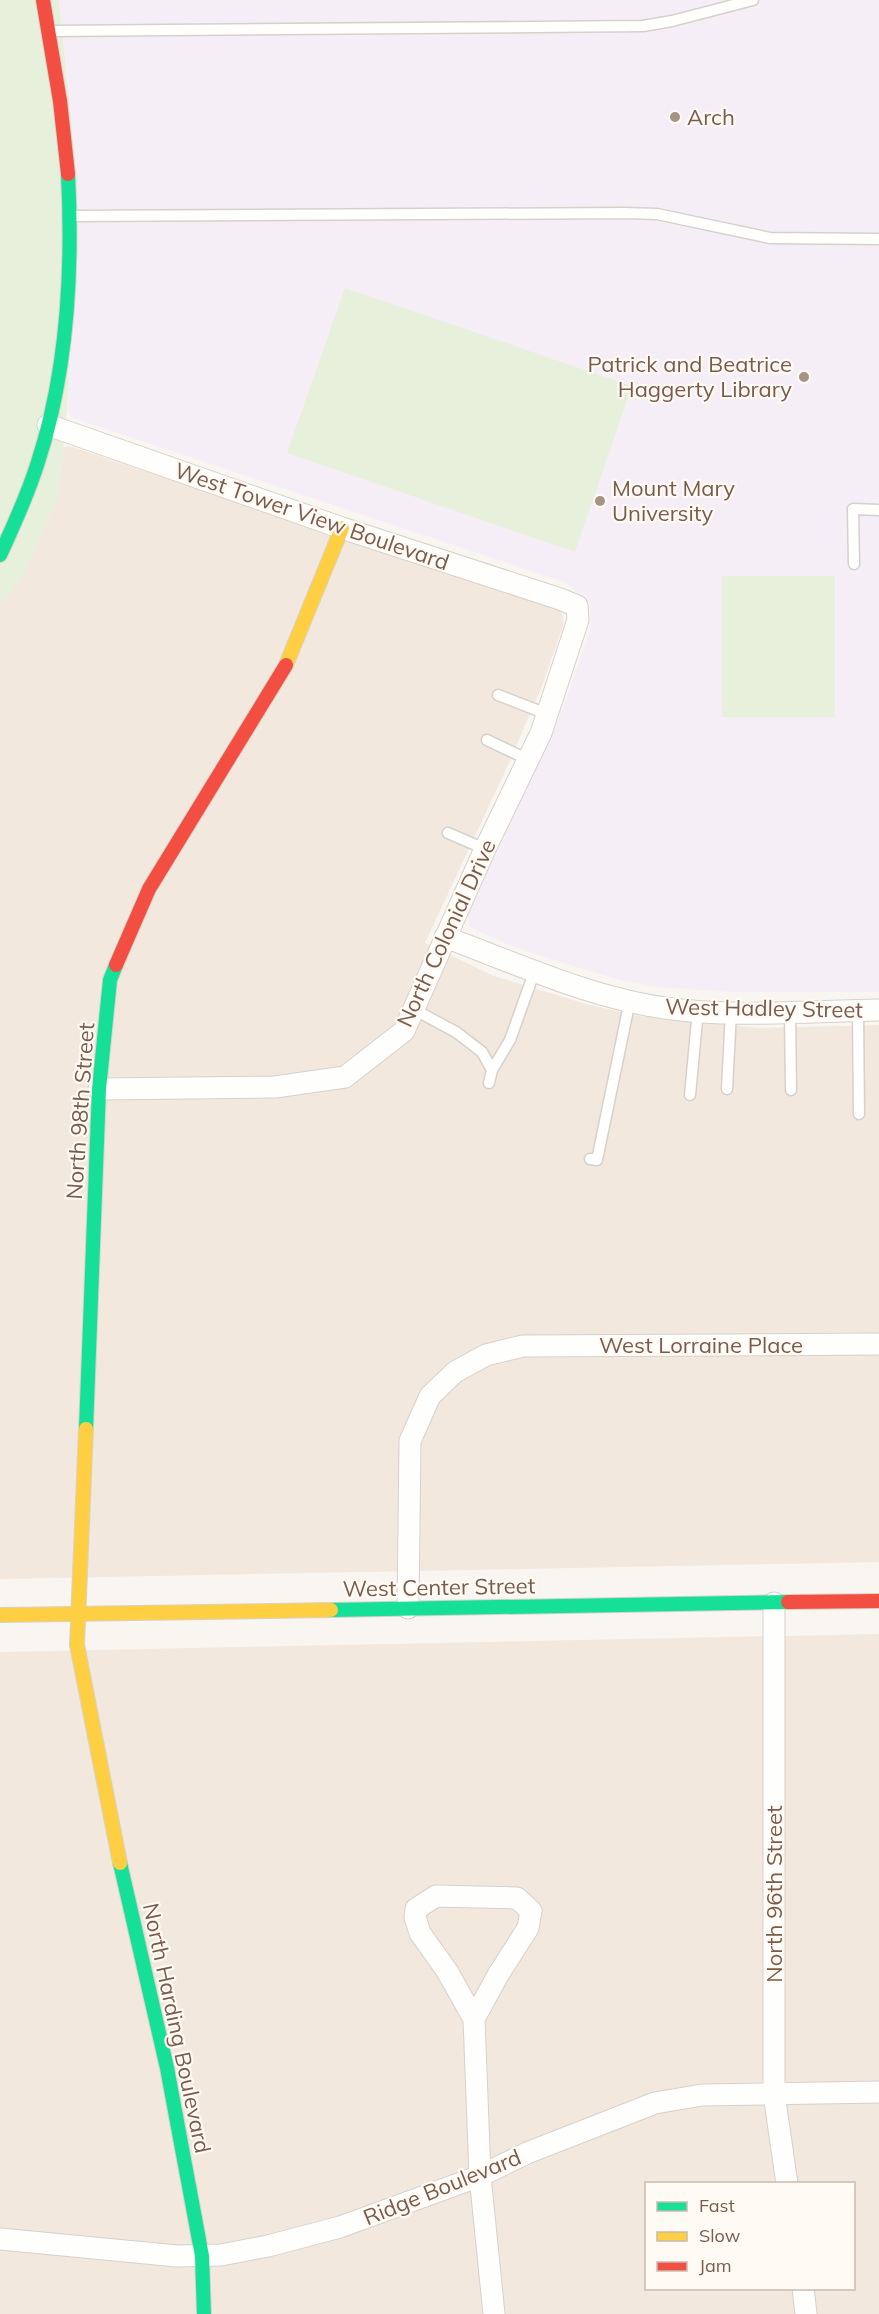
<svg xmlns="http://www.w3.org/2000/svg" width="879" height="2314" font-family="Mulish,sans-serif">
  <style>
    .residential { fill: #f2e8de; fill-rule: evenodd }
    .education { fill: #f6eef6 }
    .green { fill: #e7f0db }
    .lines { fill: none; stroke-linecap: round; stroke-linejoin: round }
    .lane-casing { stroke: #d7d1cb; stroke-width: 13 }
    .street-casing { stroke: #d7d1cb; stroke-width: 23 }
    .fast-casing { stroke: #d9d2cb; stroke-width: 16 }
    .slow-casing { stroke: #d9d2cb; stroke-width: 16 }
    .jam-casing { stroke: #d9d2cb; stroke-width: 16 }
    .lane { stroke: #fefefd; stroke-width: 10 }
    .street { stroke: #fefefd; stroke-width: 21 }
    .fast { stroke: #16e098; stroke-width: 14 }
    .slow { stroke: #ffcf43; stroke-width: 14 }
    .jam { stroke: #f24e42; stroke-width: 14 }
    .poi-dot { fill: #a69286; stroke: #fffaf3; stroke-width: 2 }
    .labels { text-anchor: middle; stroke-width: 4.5; stroke-linejoin: round; paint-order: stroke }
    .poi-label { font-size: 22px; fill: #7a5c4d; stroke: #fffaf3; text-anchor: start }
    .street-label { font-size: 22px; fill: #7a5c4d; stroke: #fffaf3 }
  </style>
  <rect width="100%" height="100%" fill="#f9f5f0"/>
  <g class="residential">
    <path d="M69,446L556,608L562,612L564,623L540,691L503,776L425,943L494,976L586,1004L638,1016L759,1028L879,1025V1562L0,1579V605L24,574L58,496L63,447Z"/>
    <path d="M879,1634V2314H0V1652ZM646,2184H854V2288H646Z"/>
  </g>
  <path class="education" d="M59,0H879V992H733L657,987L616,979L551,959L509,945L470,927L468,915L560,716L590,631L591,618L589,602L567,583L70,417L67,410L77,182Z"/>
  <g class="green">
    <path d="M0,0H59L77,182L67,410L58,496L24,574L0,605Z"/>
    <path d="M345,288L632,386L575,552L287,453Z"/>
    <rect x="722" y="576" width="113" height="141"/>
  </g>
  <g class="lines">
    <g class="lane-casing">
      <g id="lane">
        <path d="M52,31L643,26L672,21L753,0"/>
        <path d="M70,216L625,213L657,214L770,238L879,239"/>
        <path d="M854,564L853,509L879,510"/>
        <path d="M498,695L547,714"/>
        <path d="M487,740L529,760"/>
        <path d="M448,833L485,849"/>
        <path d="M413,1009L456,1032L482,1052L492,1070L489,1083"/>
        <path d="M790,1011L791,1090"/>
        <path d="M858,1011L859,1114"/>
        <path d="M492,1070L510,1040L535,970"/>
        <path d="M727,1089L731,1012"/>
        <path d="M690,1095L698,1010"/>
        <path d="M590,1159L597,1160L630,1000"/>
      </g>
    </g>
    <g class="street-casing">
      <g id="street">
        <path d="M48,425L342,528L560,599L577,606L578,620L541,733L485,849L404,1031L345,1077L275,1087L99,1089"/>
        <path d="M445,937C515,963 591,998 665,1008C732,1018 811,1011 879,1010"/>
        <path d="M774,1603V2094L787,2184"/>
        <path d="M408,1608L410,1441L430,1396L455,1372L486,1355L523,1346L879,1344"/>
        <path d="M474,2019L498,1975L528,1928L531,1911L517,1898L436,1896L416,1909L415,1917L420,1933L447,1971L474,2019L480,2176L494,2314"/>
        <path d="M0,2239L177,2256L221,2255L268,2246L340,2227L480,2176L527,2153L655,2103L702,2095L879,2092"/>
        <path d="M803,2288L806,2314"/>
      </g>
    </g>
    <g class="fast-casing">
      <g id="fast">
        <path d="M0,555C14,525 28,494 38,462C68,370 73,271 68,174"/>
        <path d="M86,1429L99,1089L110,980L116,965"/>
        <path d="M331,1610L788,1602"/>
        <path d="M120,1863L167,2068L202,2256L204,2314"/>
      </g>
    </g>
    <g class="slow-casing">
      <g id="slow">
        <path d="M286,665L342,528"/>
        <path d="M86,1429L77,1645L120,1863"/>
        <path d="M0,1615L331,1610"/>
      </g>
    </g>
    <g class="jam-casing">
      <g id="jam">
        <path d="M43,0L60,101L68,174"/>
        <path d="M116,965L149,889L286,665"/>
        <path d="M788,1602L879,1601"/>
      </g>
    </g>
    <use href="#lane" class="lane"/>
    <use href="#street" class="street"/>
    <use href="#fast" class="fast"/>
    <use href="#slow" class="slow"/>
    <use href="#jam" class="jam"/>
  </g>
  <g class="poi-dot">
    <circle cx="675" cy="117" r="6"/>
    <circle cx="804" cy="377" r="6"/>
    <circle cx="600" cy="501" r="6"/>
  </g>
  <g class="labels">
    <g class="poi-label">
      <text x="687" y="125">Arch</text>
      <text x="792" y="372" text-anchor="end">Patrick and Beatrice<tspan x="792" dy="25">Haggerty Library</tspan></text>
      <text x="612" y="496">Mount Mary<tspan x="612" dy="25">University</tspan></text>
    </g>
    <g class="street-label">
      <text transform="translate(312 516) rotate(19)" y="8">West Tower View Boulevard</text>
      <text transform="translate(446 933) rotate(-65)" y="8">North Colonial Drive</text>
      <text transform="translate(764 1008) rotate(1)" y="8">West Hadley Street</text>
      <text transform="translate(80 1111) rotate(-86)" y="8">North 98th Street</text>
      <text x="701" y="1353">West Lorraine Place</text>
      <text transform="translate(439 1587) rotate(-1)" y="8">West Center Street</text>
      <text transform="translate(774 1894) rotate(-90)" y="8">North 96th Street</text>
      <text transform="translate(177 2028) rotate(78)" y="8">North Harding Boulevard</text>
      <text transform="translate(442 2187) rotate(-22)" y="8">Ridge Boulevard</text>
    </g>
  </g>
  <rect x="645" y="2182" width="210" height="108" fill="#fffaf3" stroke="#cabbb1" stroke-width="1.5"/>
  <rect x="657" y="2202" width="30" height="9" fill="#16e098" stroke="#cabbb1" stroke-width="1.5"/>
  <text x="699" y="2212" font-size="18" fill="#7a5c4d">Fast</text>
  <rect x="657" y="2232" width="30" height="9" fill="#ffcf43" stroke="#cabbb1" stroke-width="1.5"/>
  <text x="699" y="2242" font-size="18" fill="#7a5c4d">Slow</text>
  <rect x="657" y="2262" width="30" height="9" fill="#f24e42" stroke="#cabbb1" stroke-width="1.5"/>
  <text x="699" y="2272" font-size="18" fill="#7a5c4d">Jam</text>
</svg>
